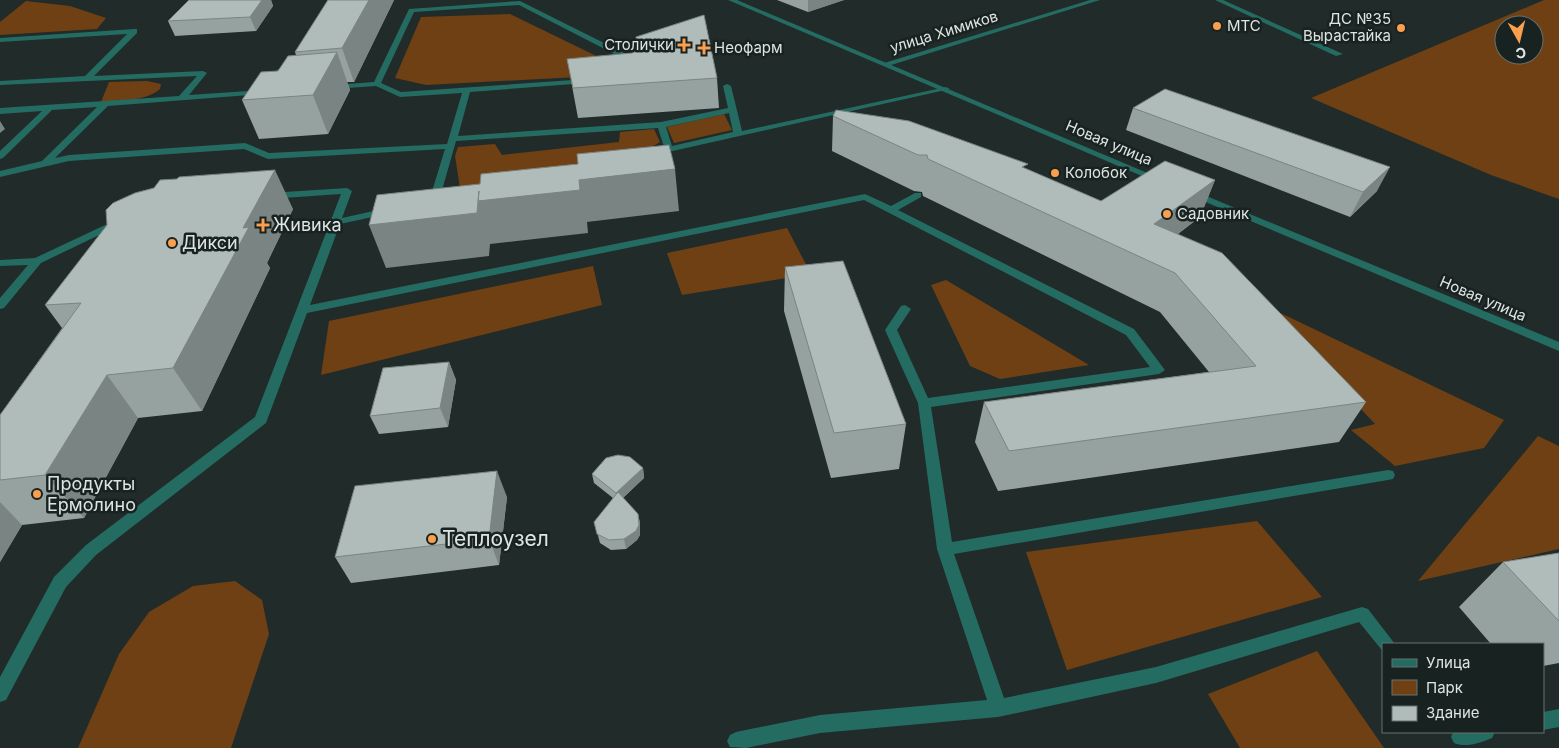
<svg xmlns="http://www.w3.org/2000/svg" width="1559" height="748" font-family="Inter,sans-serif">
  <style>
    .green { fill: #6e4013; fill-rule: evenodd }
    .lines { fill: none; stroke-linecap: round; stroke-linejoin: round }
    .service { fill: #246b62; fill-rule: evenodd }
    .minor { fill: #246b62; fill-rule: evenodd }
    .tertiary { fill: #246b62; fill-rule: evenodd }
    .wall { fill: #96a2a0 }
    .shaded-wall { fill: #7a8482 }
    .building { fill: #afbcba; stroke: #7a8482 }
    .poi-dot { fill: #f99f4d; stroke: #182220; stroke-width: 2 }
    .labels { text-anchor: middle; stroke-width: 5; stroke-linejoin: round; paint-order: stroke }
    .far-poi-label { font-size: 15px; fill: #dde4e2; stroke: #182220; text-anchor: start }
    .far-street-label { font-size: 15px; fill: #dde4e2; stroke: #182220 }
    .poi-label { font-size: 18px; fill: #dde4e2; stroke: #182220; text-anchor: start }
    .near-poi-label { font-size: 21px; fill: #dde4e2; stroke: #182220; text-anchor: start }
  </style>
  <rect width="100%" height="100%" fill="#212b29"/>
  <g class="green">
    <path d="M1544,0H1559V199L1491,175L1311,98ZM1504,25H1534V55H1504Z"/>
    <path d="M26,1L70,6L106,18L97,29L0,35V22Z"/>
    <path d="M510,14L615,65V75L426,85L395,78L421,17Z"/>
    <path d="M147,81L161,84L160,89C145,102 120,100 101,102L109,82Z"/>
    <path d="M724,114L732,130L674,143L667,127Z"/>
    <path d="M654,129L660,142L650,148L460,188L455,156L458,147L495,144L502,155L619,142L620,132Z"/>
    <path d="M787,228L811,274L682,295L667,253Z"/>
    <path d="M593,266L602,305L321,375L329,321Z"/>
    <path d="M946,280L1089,365L1000,379L970,366L931,285Z"/>
    <path d="M1270,308L1504,420L1484,448L1395,466L1351,430L1375,424L1326,372Z"/>
    <path d="M1538,436L1559,446V549L1418,581Z"/>
    <path d="M1257,521L1322,597L1067,670L1026,552Z"/>
    <path d="M235,581L262,600L269,634L231,748H78L119,654L149,612L193,586Z"/>
    <path d="M1317,651L1384,748H1240L1208,694Z"/>
  </g>
  <g class="lines">
    <g class="service">
      <path d="M1215,0H1223L1343,54L1336,56Z"/>
      <path d="M520,1L636,59L638,64L631,66L630,62L519,5L414,12L381,83L401,92L587,79L591,81L587,83L470,92L458,136L661,122L728,108L723,86L727,84L731,86L742,131L946,87L950,89L655,155L651,152L652,150L664,147L658,128L456,141L439,201L434,204L429,201L445,149L268,159L244,149L69,161L0,177V171L42,161L97,107L52,110L3,158L0,159V151L42,111L0,114V108L179,96L197,76L0,85V81L85,76L127,34L0,42V38L134,29H137V33L94,76L203,71L207,73L189,95L263,90L267,92L263,94L108,106L55,158L69,155L245,143L269,153L447,144L462,93L400,97L376,86L333,89L329,87L333,85L374,82L409,9ZM729,113L733,132L672,146L666,127Z"/>
      <path d="M347,188L352,191L342,218L387,208L392,211L391,213L340,224L310,305L865,194L891,206L915,193H921V197L898,210L1134,329L1165,370L1159,374L931,407L952,542L1388,470L1393,471L1395,475L1393,479L1388,480L954,554L1004,698L1156,667L1362,607L1368,609L1395,644H1383V650L1381,649L1359,622L1156,683L998,717L820,733L746,748L730,747L727,741L730,735L736,732L820,715L987,700L937,549L918,403L885,330L901,306L905,305L911,309L897,330L928,398L1150,367L1126,335L864,200L307,313L266,423L96,555L66,587L6,700L0,702V677L54,577L86,545L255,417L341,194L269,199L264,196L269,193Z"/>
      <path d="M120,218L124,219V223L41,263L4,308L0,309V298L28,265L0,266V260L35,258Z"/>
      <path d="M1559,709V727L1543,730V712Z"/>
      <path d="M1453,732H1495L1492,738C1481,743 1465,748 1454,743L1451,737Z"/>
    </g>
    <path class="minor" d="M1090,0H1100L888,66L881,64Z"/>
    <g class="tertiary">
      <path d="M728,0H737L1164,180L1159,183L1156,182Z"/>
      <path d="M1192,190L1559,342V351L1189,195V191Z"/>
    </g>
  </g>
  <g class="wall">
    <path d="M189,0H271L273,6L256,31L175,36L168,21Z"/>
    <path d="M328,0H394L354,82H347L350,90L328,134L259,139L242,100L296,55L295,52Z"/>
    <path d="M777,0H844L808,12Z"/>
    <path d="M567,59L717,78L719,108L578,118Z"/>
    <path d="M1133,108L1377,191L1350,217L1126,130Z"/>
    <path d="M833,116L1027,169L1101,201L1215,180L1200,217L1178,234L1366,402L1339,442L998,491L975,442L984,402L1209,372L1160,312L923,196L922,192L914,191L832,151Z"/>
    <path d="M177,179L293,209L267,263L270,268L202,411L138,418L84,518L22,525L0,562V415L62,328L45,305L154,188Z"/>
    <path d="M785,267L906,424L899,469L831,478L784,311Z"/>
    <path d="M449,362L456,380L448,427L379,434L370,416Z"/>
    <path d="M643,468L644,478L623,498L638,514L640,523V535L637,540L626,549L611,550L600,543L597,532L613,498L594,483L592,474Z"/>
    <path d="M507,497L499,565L351,583L335,557Z"/>
    <path d="M1559,553V663L1543,666V644H1491L1459,607L1503,562Z"/>
  </g>
  <g class="shaded-wall">
    <path d="M262,0H271L273,6L256,31L250,17Z"/>
    <path d="M369,0H394L354,82L342,48Z"/>
    <path d="M808,0H844L808,12Z"/>
    <path d="M337,52L350,90L328,134L313,95Z"/>
    <path d="M0,121L5,129L0,133Z"/>
    <path d="M1390,167L1377,191L1350,217L1363,192Z"/>
    <path d="M675,169L679,211L587,222L588,233L490,244L489,256L386,268L369,225L479,191Z"/>
    <path d="M275,170L293,209L267,263L270,268L202,411L173,368L243,228Z"/>
    <path d="M1215,180L1200,217L1144,259L1154,224Z"/>
    <path d="M449,362L456,380L448,427L440,408Z"/>
    <path d="M107,375L138,418L84,518L45,475Z"/>
    <path d="M643,468L644,478L618,502L616,493Z"/>
    <path d="M497,471L507,497L499,565L489,539Z"/>
    <path d="M0,502L22,525L0,562Z"/>
    <path d="M638,514L640,523V535L637,540L626,549L624,539Z"/>
  </g>
  <g class="building">
    <path d="M189,0H262L250,17L168,21Z"/>
    <path d="M328,0H369L342,48L295,52Z"/>
    <path d="M704,15L717,78L573,88L567,59L632,53L637,51L636,37Z"/>
    <path d="M337,52L313,95L242,100L261,72L278,71L288,56Z"/>
    <path d="M1165,89L1390,167L1363,192L1133,108Z"/>
    <path d="M836,110L909,121L1028,164L1022,167L1101,201L1165,161L1215,180L1154,224L1222,253L1366,402L1009,451L984,402L1256,366L1175,273L928,159L927,155H918L833,116Z"/>
    <path d="M669,145L675,169L579,180L580,190L478,201L479,191L477,213L369,225L377,195L480,184L481,174L578,164L577,154Z"/>
    <path d="M275,170L243,228L249,227L173,368L107,375L45,475L0,480V415L81,303L45,305L107,225L106,210L113,203L135,193L154,188L160,180L177,179L179,177Z"/>
    <path d="M843,261L906,424L834,433L785,267Z"/>
    <path d="M449,362L440,408L370,416L383,368Z"/>
    <path d="M618,455L630,457L643,468L616,493L592,474L606,458Z"/>
    <path d="M497,471L489,539L335,557L355,486Z"/>
    <path d="M618,492L638,514L639,525L636,531L624,539L609,540L597,534L594,522Z"/>
    <path d="M1559,553V621L1503,562Z"/>
  </g>
  <g class="poi-dot">
    <circle cx="1217" cy="26" r="5"/>
    <circle cx="1401" cy="28" r="5"/>
    <path d="M681.5 37.5h5v5h5v5h-5v5h-5v-5h-5v-5h5z"/>
    <path d="M701.5 40.5h5v5h5v5h-5v5h-5v-5h-5v-5h5z"/>
    <circle cx="1055" cy="173" r="5"/>
    <circle cx="1167" cy="214" r="5"/>
    <path d="M260.5 217.5h5v5h5v5h-5v5h-5v-5h-5v-5h5z"/>
    <circle cx="172" cy="243" r="5"/>
    <circle cx="37" cy="494" r="5"/>
    <circle cx="432" cy="539" r="5"/>
  </g>
  <g class="labels">
    <g class="far-poi-label">
      <text x="1391" y="24" text-anchor="end">ДС №35<tspan x="1391" dy="17">Вырастайка</tspan></text>
      <text x="1227" y="31">МТС</text>
      <text x="674" y="50" text-anchor="end">Столички</text>
      <text x="714" y="53">Неофарм</text>
      <text x="1065" y="178">Колобок</text>
      <text x="1177" y="219">Садовник</text>
    </g>
    <g class="far-street-label">
      <text transform="translate(944 32) rotate(-17)" y="5">улица Химиков</text>
      <text transform="translate(1109 143) rotate(23)" y="5">Новая улица</text>
      <text transform="translate(1483 299) rotate(23)" y="5">Новая улица</text>
    </g>
    <g class="poi-label">
      <text x="273" y="231">Живика</text>
      <text x="182" y="249">Дикси</text>
      <text x="47" y="490">Продукты<tspan x="47" dy="21">Ермолино</tspan></text>
    </g>
    <g class="near-poi-label">
      <text x="442" y="546">Теплоузел</text>
    </g>
  </g>
  <rect x="1382" y="643" width="162" height="90" fill="#182220" stroke="#67706e"/>
  <rect x="1392" y="659" width="25" height="8" fill="#246b62" stroke="#67706e"/>
  <text x="1426" y="668" font-size="15" fill="#dde4e2">Улица</text>
  <rect x="1392" y="680" width="25" height="15" fill="#6e4013" stroke="#67706e"/>
  <text x="1426" y="693" font-size="15" fill="#dde4e2">Парк</text>
  <rect x="1392" y="706" width="25" height="15" fill="#afbcba" stroke="#67706e"/>
  <text x="1426" y="718" font-size="15" fill="#dde4e2">Здание</text>
  <g transform="translate(1519 40) rotate(172)"><circle r="24" fill="#182220" stroke="#67706e"/>
  <path d="M0-4L9 19L0 12L-9 19Z" fill="#f99f4d"/>
  <text y="-8" font-size="14" font-weight="bold" text-anchor="middle" fill="#dde4e2">С</text>
  </g>
</svg>
